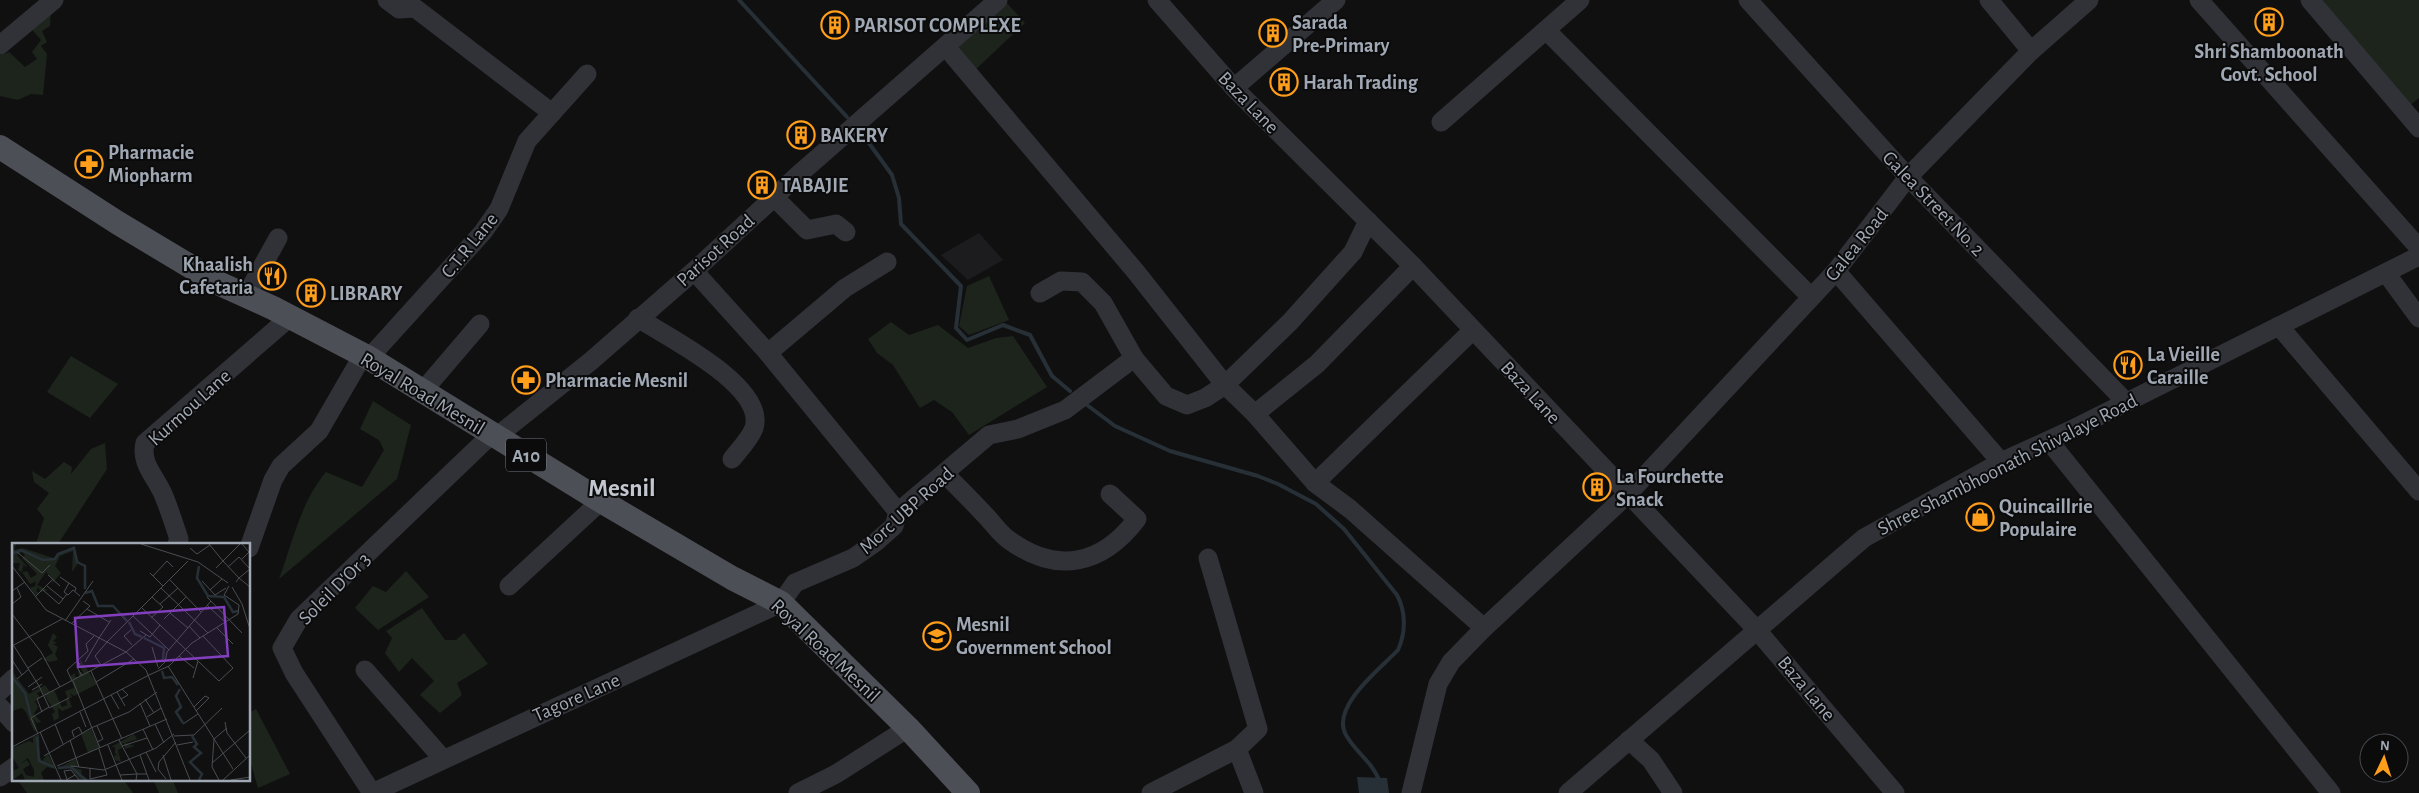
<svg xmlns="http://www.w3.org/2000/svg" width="2419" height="793" font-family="'Alegreya Sans',sans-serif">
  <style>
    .built { fill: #1c1c1e }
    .green { fill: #1c241c }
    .water { fill: #263036 }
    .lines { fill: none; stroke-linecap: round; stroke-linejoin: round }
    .stream { stroke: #263036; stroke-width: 4 }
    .minor { stroke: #313237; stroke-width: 19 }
    .major { stroke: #4c4f56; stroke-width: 24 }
    .labels { text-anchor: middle; stroke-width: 4; stroke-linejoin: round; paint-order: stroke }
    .shield { fill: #0b0b0c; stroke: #737982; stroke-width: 1 }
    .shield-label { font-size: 19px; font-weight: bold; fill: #a0a8b4 }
    .poi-label { font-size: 20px; font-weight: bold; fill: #a0a8b4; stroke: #0b0b0c; text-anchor: start }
    .street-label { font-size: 20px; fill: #a0a8b4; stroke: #0b0b0c }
    .district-label { font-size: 25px; font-weight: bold; fill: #c1c6cf; stroke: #0b0b0c }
    .inset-river { fill: none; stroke: #263036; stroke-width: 2.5 }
    .inset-road { fill: none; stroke: #4a4d52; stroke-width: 1 }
    .view { fill: #813fbd; fill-opacity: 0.15; stroke: #813fbd; stroke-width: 2.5 }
    .inset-edge { fill: none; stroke: #a0a8b4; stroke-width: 2.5 }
  </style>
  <rect width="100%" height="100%" fill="#101011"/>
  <path class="built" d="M979,233L1003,260L968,280L941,255Z"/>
  <g class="green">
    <path d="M2317,0H2419V98L2405,109Z"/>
    <path d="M1006,2L1025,23L974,71L950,47Z"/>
    <path d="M51,6L50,26L42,31L47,42L41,46L47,54L43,95L31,94L18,100L0,96V55L9,52L25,67L37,59L32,52L41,40L28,25Z"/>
    <path d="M989,276L1009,320L969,335L959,326L967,286Z"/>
    <path d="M891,322L909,335L938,325L968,348L996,338L1013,336L1047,387L969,435L952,412L934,400L920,408L893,365L877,353L868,339Z"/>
    <path d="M71,356L118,384L90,418L47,392Z"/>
    <path d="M373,401L411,425L397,479L279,579C292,544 301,501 326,472L362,487L384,450L379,440L360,429Z"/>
    <path d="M105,443L107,469L58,544H36L44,518L37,509L49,493L34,482L32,471L45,479L64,462L72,467L71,474L91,449Z"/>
    <path d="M406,571L429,597L378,630L355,608L373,586L386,592Z"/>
    <path d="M422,608L445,640H456L464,633L488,664L457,683L462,695L440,713L420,695L434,681L412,658L399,672L385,653L392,638L386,631Z"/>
    <path d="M256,709L290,774L258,788L249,757V713Z"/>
    <path d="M17,779H123L133,793H27Z"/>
    <path d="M153,779H172L178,793H159Z"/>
  </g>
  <path class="water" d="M1357,777L1387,778L1389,793H1359Z"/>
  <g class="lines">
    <g class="stream">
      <path d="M739,0L847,117"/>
      <path d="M861,132L892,175L899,198L901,224L961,286L956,328L967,340L1003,325L1030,335L1052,376L1070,391"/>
      <path d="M1087,405L1115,426L1170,451L1258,476L1278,484L1316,504L1344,529L1397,595C1406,612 1406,632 1398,650C1381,668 1330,707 1346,735C1356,753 1372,761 1380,782"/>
    </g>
    <g class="minor">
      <path d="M387,0L399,9L415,8L552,113"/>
      <path d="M1157,0L1234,88L1412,265L1756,629L1895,793"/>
      <path d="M1748,0L1908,177L2126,402"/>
      <path d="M1989,0L2031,51"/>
      <path d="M2199,0L2419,248"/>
      <path d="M2310,0L2419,128"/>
      <path d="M1546,30L1811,297"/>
      <path d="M0,45L54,0"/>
      <path d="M946,47L1136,272L1225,385L1255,414L1315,483L1350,509L1484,628"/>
      <path d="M1234,88L1336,0"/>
      <path d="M1441,122L1580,0"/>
      <path d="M774,197L807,230L836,224L846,232"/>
      <path d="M887,262L845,288L768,353L898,512"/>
      <path d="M694,271L768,353"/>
      <path d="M1836,271L2001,462"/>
      <path d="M2386,273L2419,318"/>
      <path d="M1040,293L1061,281L1082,282L1103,303L1134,358L1166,396L1187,405L1205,398L1225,385L1290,322L1353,252L1368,221"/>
      <path d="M246,296L278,238"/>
      <path d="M638,318C667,337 767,386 754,428C750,439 739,450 732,459"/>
      <path d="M2279,326L2419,491"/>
      <path d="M369,358L483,232L499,209L527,141L587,74"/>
      <path d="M422,392L480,324"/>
      <path d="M1255,414L1317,364L1413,266"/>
      <path d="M496,437L591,361L694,271L797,176L998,0"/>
      <path d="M2049,441L2331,793"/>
      <path d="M945,474C959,488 972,501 985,515C993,523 1000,534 1009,540C1057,575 1102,565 1137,519L1110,494"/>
      <path d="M1315,483L1473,330"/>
      <path d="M177,544L179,539C174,524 169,508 163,494C155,476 140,463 145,443L290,317"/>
      <path d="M249,548L273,480L281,466L319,431L363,355"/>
      <path d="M1208,558L1258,729L1237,749L1254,793"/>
      <path d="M509,586L601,501"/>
      <path d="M365,670L443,759"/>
      <path d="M0,691L14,678"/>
      <path d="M0,707L14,723"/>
      <path d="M1629,740L1651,760L1673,793"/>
      <path d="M0,777L14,767"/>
      <path d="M372,793L781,603L795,583L853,558L876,542L894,526L898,512L989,435L1018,429L1065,410L1134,358"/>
      <path d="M372,793L294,673L282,648L299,619L492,434"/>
      <path d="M798,793L836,774L908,728"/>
      <path d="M1151,793L1237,749"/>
      <path d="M1411,793L1438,684L1451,662L1484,628L1628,494L1836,271L1908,177L2031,51L2089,0"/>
      <path d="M1568,793L1864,538L2001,462L2069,431L2419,256"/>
    </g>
    <path class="major" d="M0,147L118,223L218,283L273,308L369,358L601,501L732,578L781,603L908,728L968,793"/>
  </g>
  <defs>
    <g id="building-ring" transform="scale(1.4375)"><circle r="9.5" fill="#0b0b0c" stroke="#ff9e1a" stroke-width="1.5"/><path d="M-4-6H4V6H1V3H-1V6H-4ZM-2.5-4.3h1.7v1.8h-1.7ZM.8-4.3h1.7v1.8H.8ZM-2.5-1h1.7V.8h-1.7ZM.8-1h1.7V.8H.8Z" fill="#ff9e1a"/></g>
    <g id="pharmacy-ring" transform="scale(1.4375)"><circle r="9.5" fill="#0b0b0c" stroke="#ff9e1a" stroke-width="1.5"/><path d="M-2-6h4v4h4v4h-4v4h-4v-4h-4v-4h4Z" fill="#ff9e1a"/></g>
    <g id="restaurant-ring" transform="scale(1.4375)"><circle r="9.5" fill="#0b0b0c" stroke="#ff9e1a" stroke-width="1.5"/><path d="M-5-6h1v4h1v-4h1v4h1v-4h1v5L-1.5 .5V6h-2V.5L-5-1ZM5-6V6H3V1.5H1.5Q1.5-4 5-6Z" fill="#ff9e1a"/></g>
    <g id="shop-ring" transform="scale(1.4375)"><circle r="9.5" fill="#0b0b0c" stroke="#ff9e1a" stroke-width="1.5"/><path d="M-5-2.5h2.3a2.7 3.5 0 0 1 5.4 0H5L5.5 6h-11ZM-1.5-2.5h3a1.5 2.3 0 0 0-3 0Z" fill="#ff9e1a"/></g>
    <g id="school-ring" transform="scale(1.4375)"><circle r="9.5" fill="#0b0b0c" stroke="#ff9e1a" stroke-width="1.5"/><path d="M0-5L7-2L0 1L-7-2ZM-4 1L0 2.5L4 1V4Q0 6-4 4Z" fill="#ff9e1a"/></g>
  </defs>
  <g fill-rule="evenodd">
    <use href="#building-ring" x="2269" y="22"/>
    <use href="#building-ring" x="835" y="25"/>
    <use href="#building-ring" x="1273" y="33"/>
    <use href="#building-ring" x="1284" y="82"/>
    <use href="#building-ring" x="801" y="135"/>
    <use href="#pharmacy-ring" x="89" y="164"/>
    <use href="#building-ring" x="762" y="185"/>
    <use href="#restaurant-ring" x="272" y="276"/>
    <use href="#building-ring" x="311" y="293"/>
    <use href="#restaurant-ring" x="2128" y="365"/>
    <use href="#pharmacy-ring" x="526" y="380"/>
    <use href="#building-ring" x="1597" y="487"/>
    <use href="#shop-ring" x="1980" y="517"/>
    <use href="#school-ring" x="937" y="636"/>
  </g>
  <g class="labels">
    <rect class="shield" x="506" y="438.5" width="40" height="33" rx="4"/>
    <g class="shield-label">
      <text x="526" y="462">A10</text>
    </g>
    <g class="poi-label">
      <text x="1292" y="29">Sarada<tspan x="1292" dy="23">Pre-Primary</tspan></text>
      <text x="854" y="32">PARISOT COMPLEXE</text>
      <text x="2269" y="58" text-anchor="middle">Shri Shamboonath<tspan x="2269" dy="23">Govt. School</tspan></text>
      <text x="1303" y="89">Harah Trading</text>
      <text x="820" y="142">BAKERY</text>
      <text x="108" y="159">Pharmacie<tspan x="108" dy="23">Miopharm</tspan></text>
      <text x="781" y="192">TABAJIE</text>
      <text x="253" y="271" text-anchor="end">Khaalish<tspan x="253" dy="23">Cafetaria</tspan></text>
      <text x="330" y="300">LIBRARY</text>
      <text x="2147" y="361">La Vieille<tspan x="2147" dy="23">Caraille</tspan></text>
      <text x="545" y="387">Pharmacie Mesnil</text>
      <text x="1616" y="483">La Fourchette<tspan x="1616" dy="23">Snack</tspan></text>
      <text x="1999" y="513">Quincaillrie<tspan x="1999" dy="23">Populaire</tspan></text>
      <text x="956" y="631">Mesnil<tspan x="956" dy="23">Government School</tspan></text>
    </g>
    <g class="street-label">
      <text transform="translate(1249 102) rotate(46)" y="7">Baza Lane</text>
      <text transform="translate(1934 203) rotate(46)" y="7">Galea Street No. 2</text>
      <text transform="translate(1856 244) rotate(-51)" y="7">Galea Road</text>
      <text transform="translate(469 245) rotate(-51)" y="7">C.T.R Lane</text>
      <text transform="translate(715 250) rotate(-42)" y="7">Parisot Road</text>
      <text transform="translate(1531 392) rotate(47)" y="7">Baza Lane</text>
      <text transform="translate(423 393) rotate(31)" y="7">Royal Road Mesnil</text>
      <text transform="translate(189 407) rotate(-42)" y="7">Kurmou Lane</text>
      <text transform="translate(2007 464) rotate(-27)" y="7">Shree Shambhoonath Shivalaye Road</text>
      <text transform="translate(906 510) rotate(-42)" y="7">Morc UBP Road</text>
      <text transform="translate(334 588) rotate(-45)" y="7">Soleil D'Or 3</text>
      <text transform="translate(826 650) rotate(43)" y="7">Royal Road Mesnil</text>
      <text transform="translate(1807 688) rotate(50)" y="7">Baza Lane</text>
      <text transform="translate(576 697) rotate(-24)" y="7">Tagore Lane</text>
    </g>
    <g class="district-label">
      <text x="622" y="496">Mesnil</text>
    </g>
  </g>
  <g transform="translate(12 543)">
    <rect width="238" height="238" fill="#101011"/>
    <path d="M0,1H4L2,7L11,5L41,15L62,3L67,19L60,29L61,8L48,13L43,23L49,30L40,41L41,37L34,29L25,42L36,47L29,49L26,44L24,48L27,50L23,52L18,45L23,43L24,38L18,41L10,29L15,28L19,35L25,31L10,15L13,12L10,9L5,12L15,23L13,24L12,20L10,29L6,27L8,20H0ZM41,90L45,94L41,98L45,100L41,101L46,104L43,111L46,117L37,119L31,116L41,110L36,102ZM68,116L85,141L62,153L58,150L60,154L56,156L53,148L62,145L58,133L63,130V134H67L66,127L72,131L67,122ZM0,128L17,151L27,145L29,148L25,150L28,155L23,158L26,164L22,171L29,179L25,180L22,176L25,186L22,188L14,169L10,165L0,168ZM33,142L38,149L42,147L50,164L55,162L54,157L57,156L60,164L50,168L46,165L47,175L42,178L40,171L43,169L28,145ZM79,186L88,205L76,210L69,191ZM27,191L28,214L30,218L36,211L44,226L35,224L29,230L32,237H13L10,230L1,237L0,228L7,225L0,213V205L17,198L21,200V194ZM16,215L22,227V234L14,232L11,226L18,222L15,217L8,221ZM122,191L125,196L129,195L113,200L123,203L113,206L112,200L109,201L110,205L106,207L109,219L103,217L102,213L106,211H103V204H99ZM63,216L66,223L60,224L70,227L69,232L77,237H68L58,225L45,226Z" fill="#1c241c" fill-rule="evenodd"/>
    <path class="inset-river" d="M0,5L2,10L9,7L31,17L43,16L46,11L62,5L65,19L73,23V46M187,23L185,35L196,53L212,54L221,69L226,68M73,50L80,48L86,63H101L115,78M117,79L123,91L130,94M132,95L152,105L151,116M150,128L152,135L160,134L166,142M0,134L13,150L19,174M168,146L164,153L169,164L164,169L171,180M180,193L185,201L182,204L189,210L178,219L190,231L187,237M25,194L27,218L42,224M46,225L59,224L74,237"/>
    <path class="inset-road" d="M129,1L186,19L216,40M197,1L211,18L204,25M178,5L185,11L198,2M5,9L30,30L38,22M230,16L237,9L230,1M0,23L34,67L114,109L134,127L178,237M216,24L227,14L238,26M238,26L227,35L238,44M138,30L151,43M36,32L48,43M141,33L155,18L161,24M48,34L64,45L63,48M158,37L189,69M190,38L203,52L214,45M224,39L227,35L211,18L228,1M57,40L52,49L56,52L61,47L68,53M35,43L51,56M220,44L230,61L238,86M149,45L196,90M31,47L47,61L55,51M198,47L210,36M0,48L13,39M23,54L41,36M195,54L230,90M0,61L9,54L5,45M148,61L166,45M195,62L214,80M130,65L207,138L221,125L191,93M75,66L97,79M158,70L176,85M0,71L29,109L48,144M121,73L157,107M139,75L151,64L140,54M152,76L174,54M53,78L81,38M59,81L78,63L71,58M177,83L188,95M205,85L221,101M119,87L112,93L120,102M128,88L138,94L148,82M87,95L99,77M95,99L176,18M0,103L50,76M2,103L27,143L20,147M140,104L146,124M167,113L182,125M0,117L10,132M65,118L68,121L65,124L70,133M73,119L87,95M89,122L83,113L95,99M156,123L221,226M16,125L30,115M146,126L153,119L155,109L199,58M79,128L110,196M137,132L157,123L180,100L226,71L227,62L212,52L217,43M181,135L186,118M5,136L17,126M60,138L55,127L76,108L74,101L82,93M61,138L88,205M84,139L122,116M16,144L30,134M105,149L113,163M99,152L107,166M109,156L116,152L110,146M133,156L142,170M128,160L138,183M182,164L193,153L197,155L184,168M37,165L57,155M30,169L25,156L114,109L134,92M68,169L74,184M135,174L149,165M213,179L215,190L234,215M43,181L51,201M143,181L152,200M171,181L186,171M85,183L91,196L85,199M131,186L141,207M28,189L49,237M26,191L19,175L37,164L27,143L30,141M162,193L182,192L210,165M62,194L60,188L67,184L70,190M202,196L200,224L207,237M202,196L215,185M58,197L67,224M107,197L125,231L108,232M96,202L110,237M165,202L181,199M110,203L135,195M0,204L137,132M134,209L144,229M128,212L137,237M151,212L159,237M32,213L79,185L117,169L145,149M200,220L238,187M45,223L155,176M59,223L92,227L144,205L162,191M78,225V236L95,232L87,206M55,236L52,228L59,227L63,232M154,236L146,226L147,219L164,199M54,237L63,232L67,237M124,237L125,231H135M211,237L238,212M219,237L238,234"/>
    <path class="view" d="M212,64L216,113L66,124L63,75Z"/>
    <rect width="238" height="238" class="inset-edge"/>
  </g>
  <g transform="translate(2384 758) rotate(4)"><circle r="24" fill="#0b0b0c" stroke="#474a4f"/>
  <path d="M0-4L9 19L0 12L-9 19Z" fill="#ff9e1a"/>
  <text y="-8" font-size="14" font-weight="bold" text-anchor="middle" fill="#a0a8b4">N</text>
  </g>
</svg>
